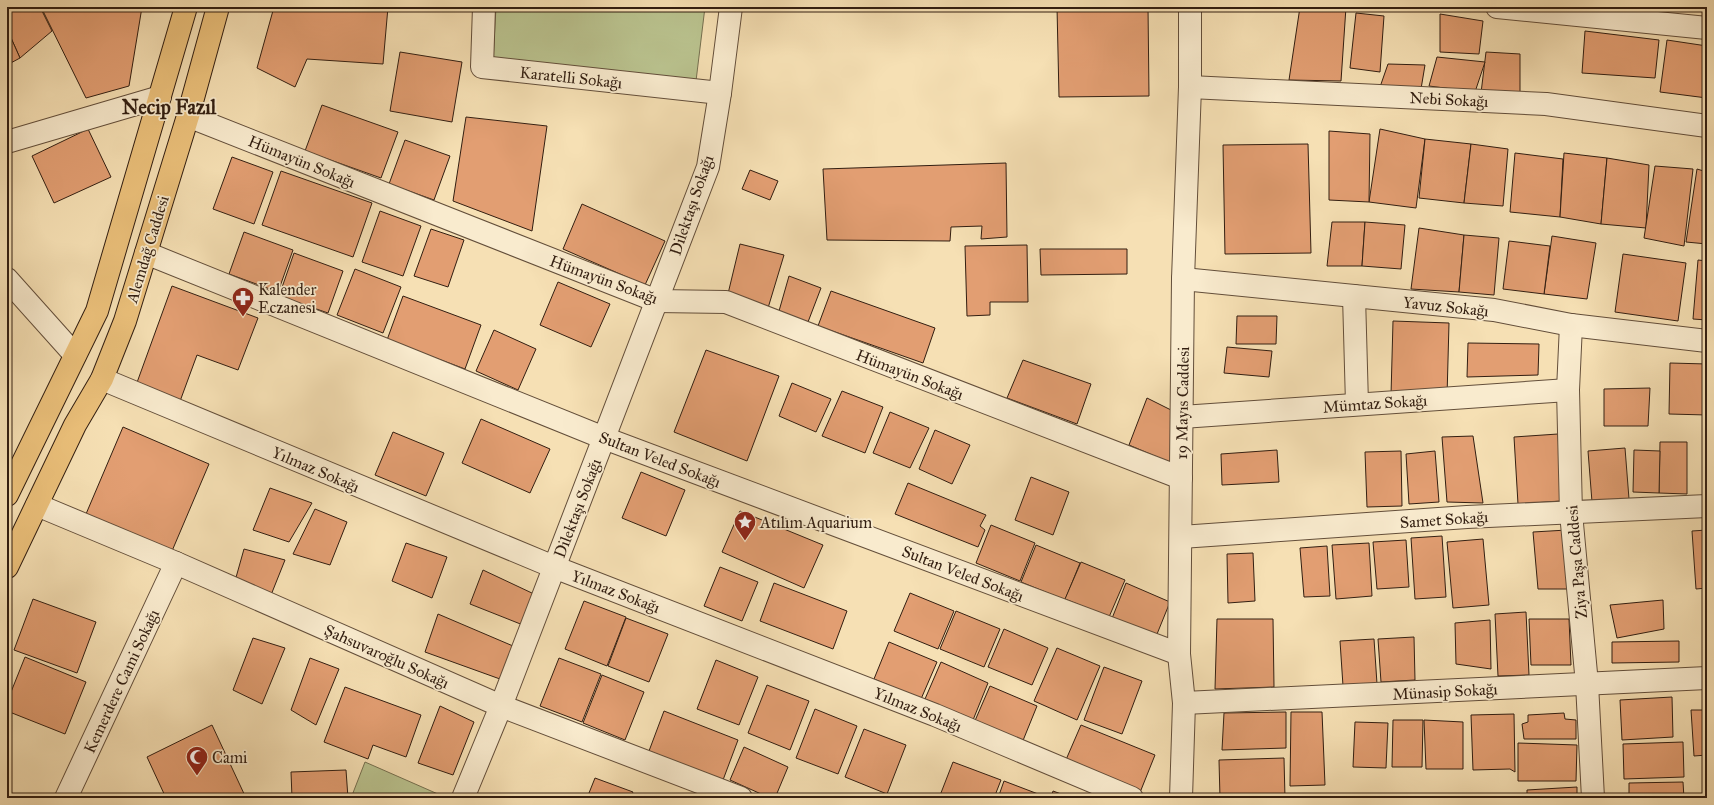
<svg xmlns="http://www.w3.org/2000/svg" width="1714" height="805" font-family="'IM FELL Great Primer',serif">
  <style>
    .green { fill: #bac38f; stroke: #767050 }
    .building { fill: #e29e72; stroke: #321e11 }
    .lines { fill: none; stroke-linecap: round; stroke-linejoin: round }
    .minor-casing { stroke: #634e3a; stroke-width: 24 }
    .major-casing { stroke: #321e11; stroke-width: 24 }
    .minor { stroke: #f9ebce; stroke-width: 22 }
    .major { stroke: #ebc07a; stroke-width: 22 }
    .labels { text-anchor: middle; stroke-width: 3.5; stroke-linejoin: round; paint-order: stroke }
    .street-label { font-size: 16px; fill: #321e11; stroke: #f9ebce }
    .poi-label { font-size: 16px; fill: #321e11; stroke: #f9ebce; text-anchor: start }
    .district-label { font-size: 20px; font-weight: bold; fill: #321e11; stroke: #f9ebce }
  </style>
  <rect width="100%" height="100%" fill="#f6e0b4"/>
  <filter id="stains"><feTurbulence type="fractalNoise" baseFrequency=".005" numOctaves="4"/><feColorMatrix values="0 0 0 0 .2 0 0 0 0 .09 0 0 0 0 .02 0 0 0 .5 -.17"/></filter>
  <radialGradient id="worn" r=".72"><stop offset=".6" stop-color="#630" stop-opacity="0"/><stop offset="1" stop-color="#630" stop-opacity=".3"/></radialGradient>
  <g class="green">
    <path d="M496,7H705L696,81L493,61Z"/>
    <path d="M365,762L447,798H351Z"/>
  </g>
  <g class="building">
    <path d="M7,7H40L52,31L20,58L7,29Z"/>
    <path d="M41,7H142L129,86L86,98Z"/>
    <path d="M274,7H388L383,64L307,59L295,87L257,68Z"/>
    <path d="M1057,7H1148L1149,96L1059,97Z"/>
    <path d="M1300,7H1346L1341,81L1289,80Z"/>
    <path d="M1356,13L1384,16L1380,72L1350,68Z"/>
    <path d="M1440,14L1483,21L1479,54L1440,52Z"/>
    <path d="M7,29L20,58L7,65Z"/>
    <path d="M1585,31L1659,40L1655,78L1582,73Z"/>
    <path d="M1667,40L1707,46V98L1660,92Z"/>
    <path d="M400,52L462,62L452,122L390,111Z"/>
    <path d="M1486,52L1520,54V94L1481,93Z"/>
    <path d="M1437,57L1485,62L1475,92L1429,86Z"/>
    <path d="M1388,64L1425,65L1421,89L1380,87Z"/>
    <path d="M322,105L398,132L381,178L305,151Z"/>
    <path d="M466,117L547,126L532,231L453,201Z"/>
    <path d="M88,129L111,177L54,203L32,156Z"/>
    <path d="M1380,129L1425,139L1416,208L1369,202Z"/>
    <path d="M1329,131L1370,134L1369,202L1329,200Z"/>
    <path d="M1425,139L1471,144L1464,203L1419,198Z"/>
    <path d="M405,140L450,156L434,200L389,184Z"/>
    <path d="M1308,144L1311,253L1225,254L1223,145Z"/>
    <path d="M1471,144L1508,149L1503,206L1464,203Z"/>
    <path d="M1515,153L1563,159L1560,217L1510,212Z"/>
    <path d="M1564,153L1607,158L1601,224L1560,217Z"/>
    <path d="M232,157L273,172L254,224L213,209Z"/>
    <path d="M1607,158L1649,165L1646,228L1601,224Z"/>
    <path d="M1006,163L1007,237L981,239L982,226L951,227L950,241L827,240L823,169Z"/>
    <path d="M1655,166L1693,169L1684,246L1644,238Z"/>
    <path d="M1697,169L1707,172V244L1686,242Z"/>
    <path d="M750,170L778,181L770,200L742,189Z"/>
    <path d="M281,171L372,203L353,257L262,225Z"/>
    <path d="M582,204L665,241L645,285L563,249Z"/>
    <path d="M380,211L421,226L403,276L362,262Z"/>
    <path d="M1332,222H1365L1362,266H1327Z"/>
    <path d="M1365,222L1405,225L1401,269L1362,266Z"/>
    <path d="M1419,228L1464,235L1459,292L1411,289Z"/>
    <path d="M431,229L464,240L448,287L414,276Z"/>
    <path d="M244,232L293,250L278,292L229,274Z"/>
    <path d="M1464,235L1499,238L1494,295L1459,292Z"/>
    <path d="M1552,236L1596,243L1587,299L1544,294Z"/>
    <path d="M1509,241L1550,246L1544,294L1503,289Z"/>
    <path d="M740,244L784,255L765,318L726,302Z"/>
    <path d="M1027,245L1028,302H990V315L967,316L965,246Z"/>
    <path d="M1040,249H1127V274L1041,275Z"/>
    <path d="M294,253L343,271L328,313L279,296Z"/>
    <path d="M1623,254L1686,263L1678,321L1615,312Z"/>
    <path d="M1698,260L1707,261V320L1693,319Z"/>
    <path d="M355,269L401,287L383,333L337,315Z"/>
    <path d="M789,276L821,288L808,322L779,311Z"/>
    <path d="M558,282L610,304L591,347L540,325Z"/>
    <path d="M172,286L258,318L238,370L197,355L179,404L135,388Z"/>
    <path d="M831,291L935,328L923,363L818,326Z"/>
    <path d="M403,296L481,325L465,369L387,340Z"/>
    <path d="M1237,316H1277L1276,344H1236Z"/>
    <path d="M1393,321L1449,323L1447,397L1391,395Z"/>
    <path d="M494,330L536,349L518,390L476,371Z"/>
    <path d="M1468,343L1539,344L1538,375L1467,377Z"/>
    <path d="M1227,347L1272,351L1269,377L1224,373Z"/>
    <path d="M706,350L779,376L747,461L674,432Z"/>
    <path d="M1023,360L1091,384L1077,424L1007,398Z"/>
    <path d="M1670,363L1707,364V415L1669,414Z"/>
    <path d="M792,383L831,399L816,432L779,416Z"/>
    <path d="M1650,388L1648,426H1604V389Z"/>
    <path d="M842,391L883,407L865,453L822,436Z"/>
    <path d="M1147,398L1171,410V463L1129,445Z"/>
    <path d="M890,412L929,428L910,468L873,453Z"/>
    <path d="M481,419L550,449L530,493L462,463Z"/>
    <path d="M123,427L209,464L172,551L86,514Z"/>
    <path d="M935,430L970,445L952,484L919,469Z"/>
    <path d="M393,432L444,453L426,496L375,475Z"/>
    <path d="M1558,434L1562,501L1518,504L1514,437Z"/>
    <path d="M1473,436L1483,503L1447,502L1442,437Z"/>
    <path d="M1660,442H1687V494L1659,493Z"/>
    <path d="M1625,448L1629,499L1592,502L1588,451Z"/>
    <path d="M1277,450L1279,482L1222,485L1221,454Z"/>
    <path d="M1634,450L1660,451L1659,493L1633,492Z"/>
    <path d="M1401,451L1402,506L1367,507L1365,452Z"/>
    <path d="M1435,451L1439,502L1409,504L1406,454Z"/>
    <path d="M641,472L685,490L666,536L622,518Z"/>
    <path d="M1031,477L1069,492L1053,535L1015,520Z"/>
    <path d="M908,483L986,515L980,526L985,530L978,547L895,514Z"/>
    <path d="M270,488L312,503L289,542L253,530Z"/>
    <path d="M315,509L347,522L330,565L293,554Z"/>
    <path d="M740,511L823,545L804,588L722,552Z"/>
    <path d="M991,525L1035,543L1020,581L976,563Z"/>
    <path d="M1567,530L1572,589H1538L1533,532Z"/>
    <path d="M1707,530V588L1696,589L1692,531Z"/>
    <path d="M1442,536L1446,597L1415,599L1411,538Z"/>
    <path d="M1483,539L1489,605L1453,608L1447,542Z"/>
    <path d="M1406,540L1409,587L1377,589L1373,542Z"/>
    <path d="M406,543L447,557L432,598L392,581Z"/>
    <path d="M1369,543L1372,596L1336,599L1332,545Z"/>
    <path d="M1036,545L1080,563L1065,600L1021,582Z"/>
    <path d="M1327,546L1330,596L1304,597L1300,548Z"/>
    <path d="M244,549L285,560L271,595L235,581Z"/>
    <path d="M1253,553L1255,601L1228,603L1227,554Z"/>
    <path d="M1081,562L1125,580L1109,617L1065,599Z"/>
    <path d="M720,567L758,582L742,621L704,606Z"/>
    <path d="M483,570L534,594L523,625L470,604Z"/>
    <path d="M774,583L847,611L833,649L760,621Z"/>
    <path d="M1126,583L1170,602L1155,639L1111,621Z"/>
    <path d="M910,593L954,611L938,649L894,631Z"/>
    <path d="M33,599L96,622L77,673L14,650Z"/>
    <path d="M1663,600L1664,629L1617,638L1610,605Z"/>
    <path d="M584,601L626,617L607,666L565,649Z"/>
    <path d="M956,611L1000,629L984,667L940,649Z"/>
    <path d="M1526,612L1529,675L1498,676L1495,614Z"/>
    <path d="M438,614L513,646L500,679L425,652Z"/>
    <path d="M626,618L668,634L649,682L608,666Z"/>
    <path d="M1217,619H1273L1274,687L1215,689Z"/>
    <path d="M1529,619H1569L1571,665H1531Z"/>
    <path d="M1490,620L1491,669L1456,664L1455,623Z"/>
    <path d="M1004,629L1048,648L1032,685L988,667Z"/>
    <path d="M1414,637L1415,680L1381,682L1378,639Z"/>
    <path d="M253,638L285,648L262,704L233,690Z"/>
    <path d="M1374,639L1377,684L1343,686L1340,641Z"/>
    <path d="M1679,641V662L1612,663V642Z"/>
    <path d="M889,642L937,662L921,699L874,679Z"/>
    <path d="M1057,648L1100,666L1077,720L1034,701Z"/>
    <path d="M25,657L86,682L65,734L7,711V702Z"/>
    <path d="M310,658L339,669L316,725L291,710Z"/>
    <path d="M559,658L601,674L582,722L540,706Z"/>
    <path d="M716,660L758,677L739,725L697,709Z"/>
    <path d="M941,662L988,683L973,720L925,699Z"/>
    <path d="M1104,667L1142,681L1122,734L1084,720Z"/>
    <path d="M602,675L644,692L625,740L583,723Z"/>
    <path d="M767,685L809,701L790,750L748,733Z"/>
    <path d="M990,686L1037,706L1022,743L974,723Z"/>
    <path d="M345,687L421,715L406,757L373,745L368,759L324,742Z"/>
    <path d="M1672,697L1673,737L1622,740L1620,700Z"/>
    <path d="M440,706L474,722L453,775L418,763Z"/>
    <path d="M815,709L857,726L838,774L796,758Z"/>
    <path d="M1691,710H1707V755L1694,756Z"/>
    <path d="M664,711L738,740L723,780L649,751Z"/>
    <path d="M1286,712V748L1222,750L1224,713Z"/>
    <path d="M1291,712H1322L1325,785L1290,786Z"/>
    <path d="M1564,713L1565,719L1576,720V739H1524L1522,724L1528,722V715Z"/>
    <path d="M1514,714L1515,772L1510,769L1473,770L1471,715Z"/>
    <path d="M1393,720H1423L1422,767H1392Z"/>
    <path d="M1424,720L1463,722V769H1426Z"/>
    <path d="M1355,722L1388,723L1386,768L1353,767Z"/>
    <path d="M212,725L246,798H166L147,757Z"/>
    <path d="M1081,725L1155,755L1139,795L1065,762Z"/>
    <path d="M864,729L906,745L887,794L845,777Z"/>
    <path d="M1683,742L1684,777L1624,779L1623,744Z"/>
    <path d="M1518,743L1577,745L1576,781H1518Z"/>
    <path d="M744,747L788,767L775,798H770L730,780Z"/>
    <path d="M1284,758L1285,798H1220L1219,760Z"/>
    <path d="M953,762L1001,780L994,798H939Z"/>
    <path d="M346,770L348,798H292L291,772Z"/>
    <path d="M595,778L633,792L630,798H587Z"/>
    <path d="M1004,781L1046,797V798H998Z"/>
    <path d="M1683,782L1684,798H1629V783Z"/>
    <path d="M1577,787V798H1527V790Z"/>
    <path d="M1053,791L1072,798H1051Z"/>
  </g>
  <g class="lines">
    <g class="minor-casing">
      <g id="minor">
        <path d="M484,7L482,67L720,93"/>
        <path d="M1497,7L1707,28"/>
        <path d="M1190,87L1546,104L1707,126"/>
        <path d="M188,116L657,301L726,302L1181,478"/>
        <path d="M7,142L160,97"/>
        <path d="M146,253L604,438L1179,654"/>
        <path d="M7,279L75,355"/>
        <path d="M1183,279L1494,310L1571,325L1707,341"/>
        <path d="M1354,296L1357,404"/>
        <path d="M1571,325L1568,390L1571,513L1587,684L1593,798"/>
        <path d="M102,379L554,567L935,715L1132,798"/>
        <path d="M1182,417L1568,390"/>
        <path d="M37,505L176,563L501,706L741,798"/>
        <path d="M1181,537L1467,517L1707,506"/>
        <path d="M1184,703L1707,678"/>
        <path d="M66,798L176,563"/>
        <path d="M463,798L501,706L708,167L720,93L731,7"/>
        <path d="M1181,798L1184,703L1179,654L1183,279L1190,87V7"/>
      </g>
    </g>
    <g class="major-casing">
      <g id="major">
        <path d="M7,495L97,311L186,7"/>
        <path d="M7,567L75,425L102,379L125,321L188,116L218,7"/>
      </g>
    </g>
    <use href="#minor" class="minor"/>
    <use href="#major" class="major"/>
  </g>
  <defs>
    <g id="pharmacy-pin" transform="scale(1.15)"><path d="M0 17L-7.5 6A9.5 9.5 0 1 1 7.5 6Z" fill="#8f2418" stroke="#f9ebce"/><path d="M-2-6h4v4h4v4h-4v4h-4v-4h-4v-4h4Z" fill="#fff"/></g>
    <g id="sight-pin" transform="scale(1.15)"><path d="M0 17L-7.5 6A9.5 9.5 0 1 1 7.5 6Z" fill="#8f2418" stroke="#f9ebce"/><path d="M0-6L1.8-2.2L6-1.7L2.9 1.2L3.7 5.4L0 3.3L-3.7 5.4L-2.9 1.2L-6-1.7L-1.8-2.2Z" fill="#fff"/></g>
    <g id="mosque-pin" transform="scale(1.15)"><path d="M0 17L-7.5 6A9.5 9.5 0 1 1 7.5 6Z" fill="#8f2418" stroke="#f9ebce"/><path d="M3.5-4.9A6 6 0 1 0 3.5 4.9A5 5 0 1 1 3.5-4.9Z" fill="#fff"/></g>
  </defs>
  <g fill-rule="evenodd">
    <use href="#pharmacy-pin" x="243" y="298"/>
    <use href="#sight-pin" x="745" y="522"/>
    <use href="#mosque-pin" x="197" y="757"/>
  </g>
  <g class="labels">
    <g class="street-label">
      <text transform="translate(571 77) rotate(6)" y="6">Karatelli Sokağı</text>
      <text transform="translate(1449 99) rotate(3)" y="6">Nebi Sokağı</text>
      <text transform="translate(302 161) rotate(22)" y="6">Hümayün Sokağı</text>
      <text transform="translate(691 205) rotate(-71)" y="6">Dilektaşı Sokağı</text>
      <text transform="translate(147 249) rotate(-73)" y="6">Alemdağ Caddesi</text>
      <text transform="translate(604 279) rotate(20)" y="6">Hümayün Sokağı</text>
      <text transform="translate(1446 306) rotate(6)" y="6">Yavuz Sokağı</text>
      <text transform="translate(910 374) rotate(21)" y="6">Hümayün Sokağı</text>
      <text transform="translate(1182 403) rotate(-89)" y="6">19 Mayıs Caddesi</text>
      <text transform="translate(1375 403) rotate(-4)" y="6">Mümtaz Sokağı</text>
      <text transform="translate(660 459) rotate(21)" y="6">Sultan Veled Sokağı</text>
      <text transform="translate(316 469) rotate(23)" y="6">Yılmaz Sokağı</text>
      <text transform="translate(577 508) rotate(-69)" y="6">Dilektaşı Sokağı</text>
      <text transform="translate(1444 519) rotate(-4)" y="6">Samet Sokağı</text>
      <text transform="translate(1576 562) rotate(-95)" y="6">Ziya Paşa Caddesi</text>
      <text transform="translate(963 573) rotate(21)" y="6">Sultan Veled Sokağı</text>
      <text transform="translate(616 591) rotate(21)" y="6">Yılmaz Sokağı</text>
      <text transform="translate(387 656) rotate(24)" y="6">Şahsuvaroğlu Sokağı</text>
      <text transform="translate(121 681) rotate(-65)" y="6">Kemerdere Cami Sokağı</text>
      <text transform="translate(1445 691) rotate(-3)" y="6">Münasip Sokağı</text>
      <text transform="translate(918 709) rotate(22)" y="6">Yılmaz Sokağı</text>
    </g>
    <g class="poi-label">
      <text x="258" y="295">Kalender<tspan x="258" dy="18">Eczanesi</tspan></text>
      <text x="760" y="528">Atılım Aquarium</text>
      <text x="212" y="763">Cami</text>
    </g>
    <g class="district-label">
      <text x="169" y="114">Necip Fazıl</text>
    </g>
  </g>
  <rect width="1714" height="805" fill="none" stroke="#f6e0b4" stroke-width="24"/>
  <rect x="8" y="8" width="1698" height="789" fill="none" stroke="#321e11" stroke-width="2"/>
  <rect x="12" y="12" width="1690" height="781" fill="none" stroke="#321e11"/>
  <rect width="100%" height="100%" filter="url(#stains)"/>
  <rect width="100%" height="100%" fill="url(#worn)"/>
</svg>
